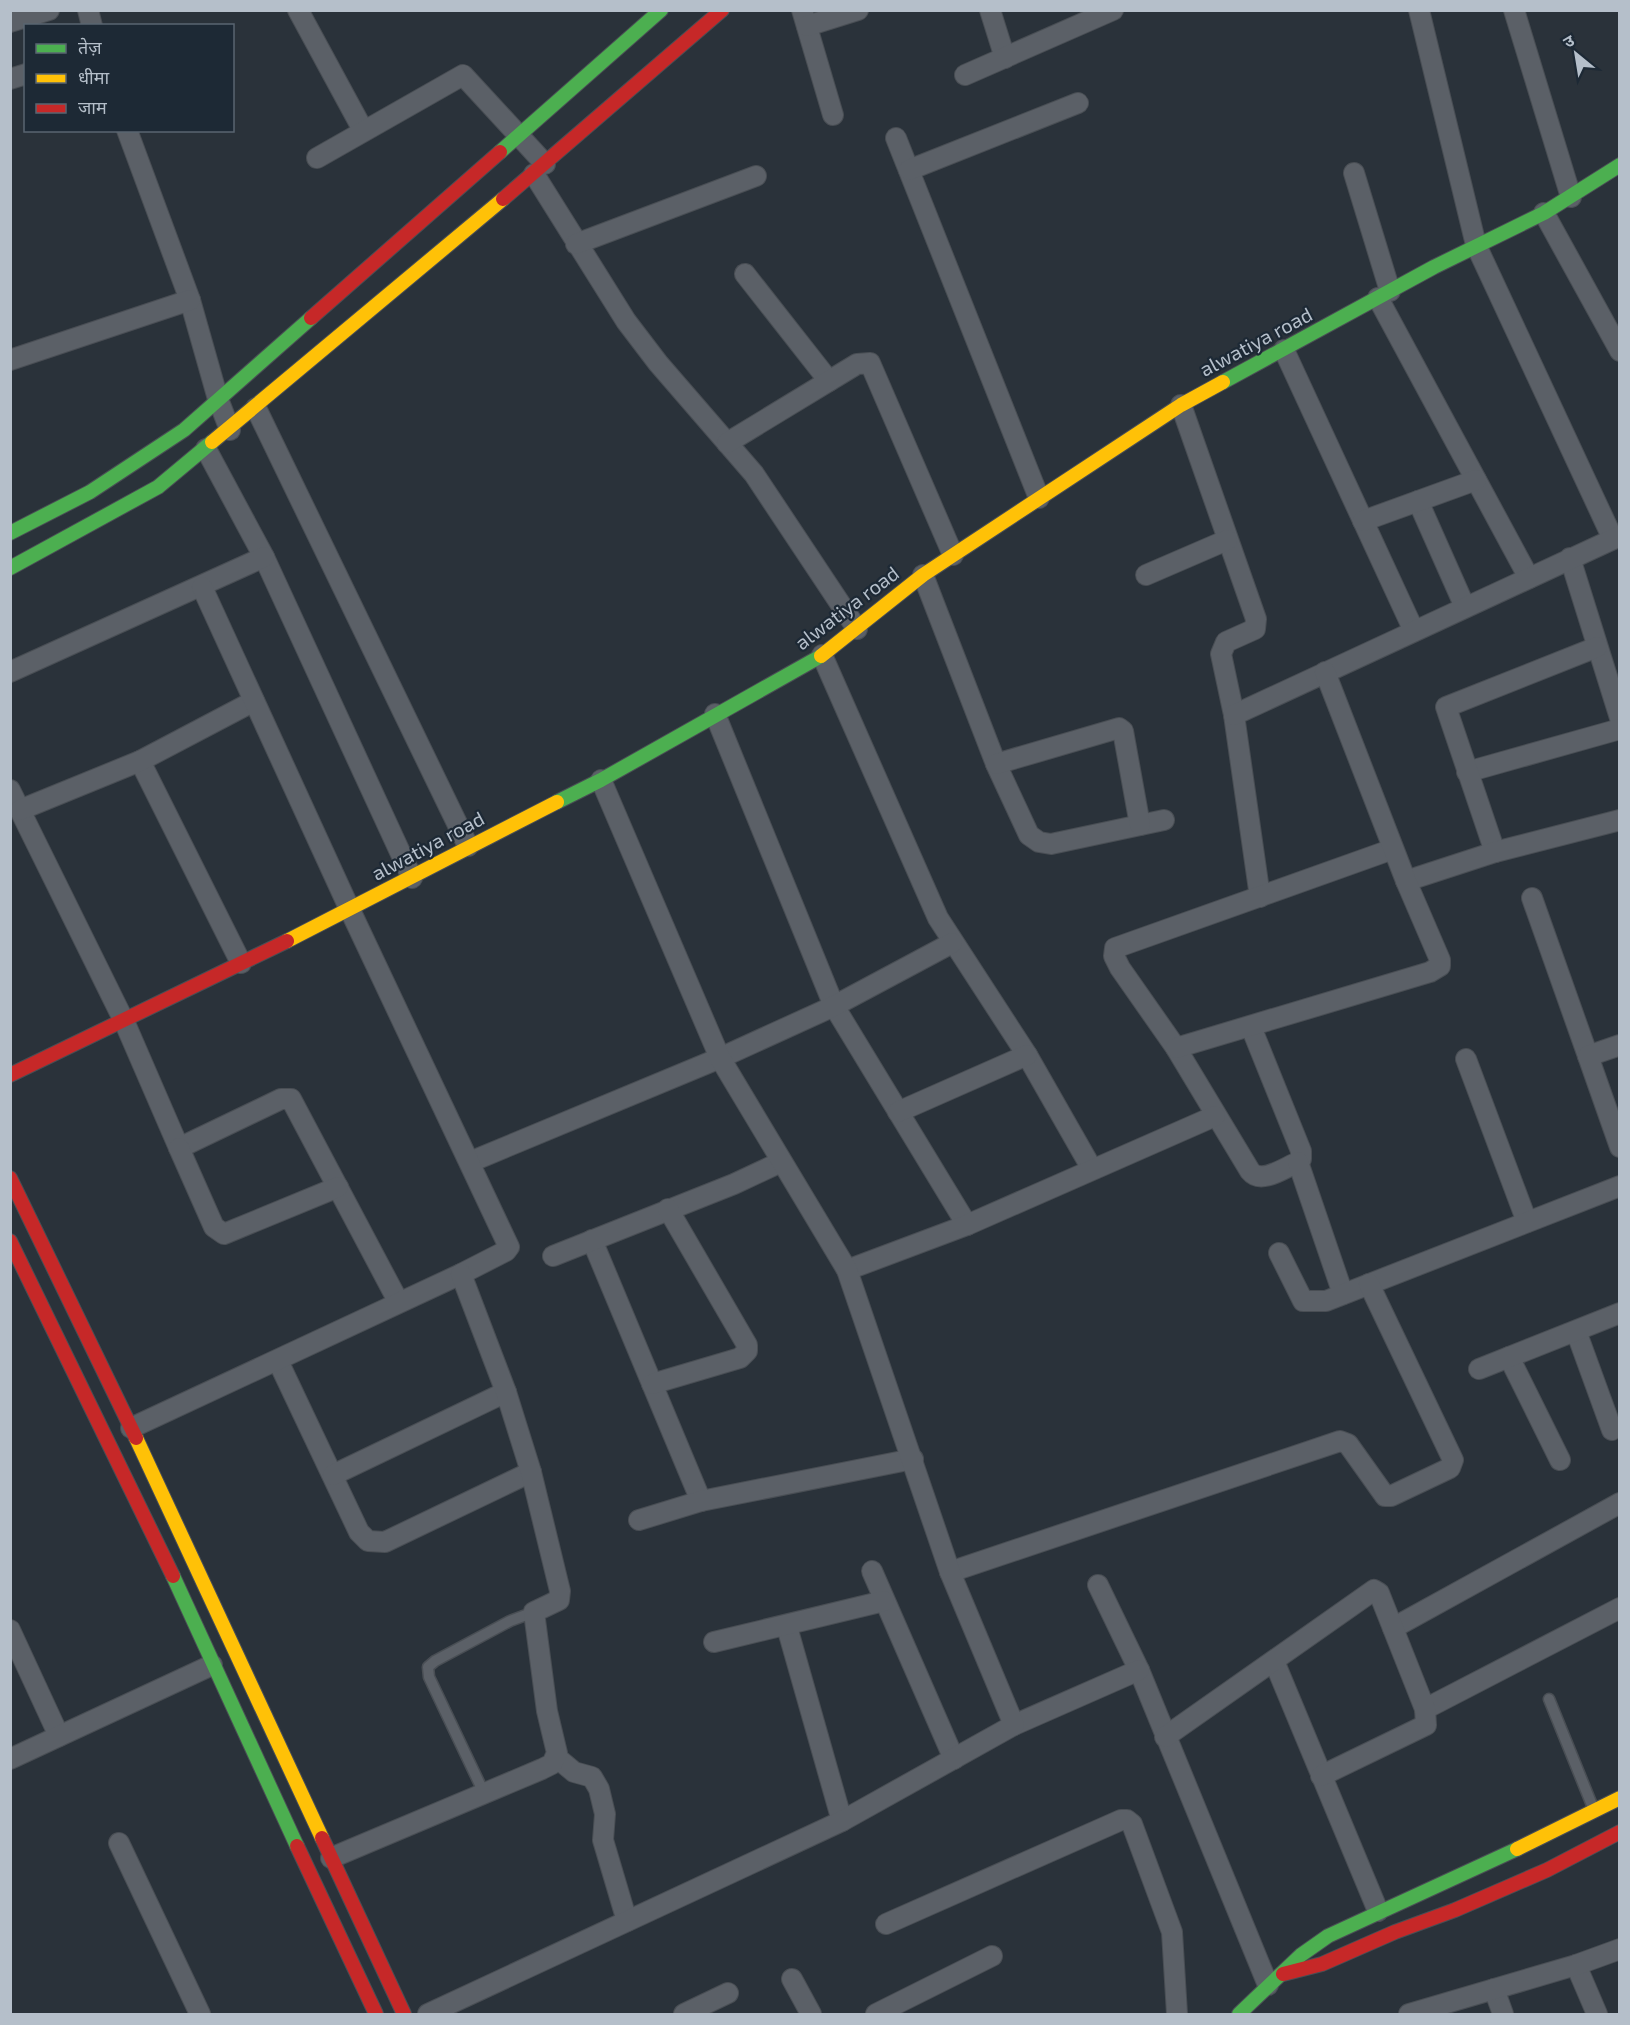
<svg xmlns="http://www.w3.org/2000/svg" width="1630" height="2025" font-family="'Exo 2','Noto Sans Devanagari',sans-serif">
  <style>
    .lines { fill: none; stroke-linecap: round; stroke-linejoin: round }
    .lane-casing { stroke: #494e54; stroke-width: 13 }
    .street-casing { stroke: #494e54; stroke-width: 22 }
    .fast-casing { stroke: #494e54; stroke-width: 16 }
    .slow-casing { stroke: #494e54; stroke-width: 16 }
    .jam-casing { stroke: #494e54; stroke-width: 16 }
    .lane { stroke: #5b6067; stroke-width: 10 }
    .street { stroke: #5b6067; stroke-width: 20 }
    .fast { stroke: #4caf50; stroke-width: 14 }
    .slow { stroke: #ffc107; stroke-width: 14 }
    .jam { stroke: #c62828; stroke-width: 14 }
    .labels { text-anchor: middle; stroke-width: 4.5; stroke-linejoin: round; paint-order: stroke }
    .street-label { font-size: 20px; fill: #b5bfca; stroke: #1d2935 }
  </style>
  <rect width="100%" height="100%" fill="#2a323a"/>
  <g class="lines">
    <g class="lane-casing">
      <g id="lane">
        <path d="M1549,1699L1594,1810"/>
        <path d="M484,1793L429,1677L428,1667L435,1661L510,1621L534,1612"/>
      </g>
    </g>
    <g class="street-casing">
      <g id="street">
        <path d="M88,10L92,26"/>
        <path d="M298,10L363,130"/>
        <path d="M802,10L833,115"/>
        <path d="M990,10L1005,58"/>
        <path d="M1419,10L1476,245L1613,539"/>
        <path d="M1514,10L1571,197"/>
        <path d="M10,22L49,10"/>
        <path d="M807,26L858,10"/>
        <path d="M965,75L1113,10"/>
        <path d="M10,79L26,74"/>
        <path d="M127,130L190,300L218,399L230,430"/>
        <path d="M896,138L1039,498"/>
        <path d="M317,158L463,75L545,164"/>
        <path d="M909,170L1078,103"/>
        <path d="M1354,173L1390,291"/>
        <path d="M534,174L626,321L658,363L754,474L857,629"/>
        <path d="M1544,213L1620,351"/>
        <path d="M576,244L756,176"/>
        <path d="M745,274L829,381"/>
        <path d="M1378,298L1529,578"/>
        <path d="M1284,350L1414,631"/>
        <path d="M10,360L190,300"/>
        <path d="M1181,405L1256,619L1255,629L1226,642L1221,654L1234,715L1260,897"/>
        <path d="M256,408L468,846"/>
        <path d="M727,443L857,364L870,363L953,555"/>
        <path d="M206,449L264,557L412,878"/>
        <path d="M1418,501L1465,607"/>
        <path d="M1363,521L1476,480"/>
        <path d="M1570,558L1620,718"/>
        <path d="M923,575L996,764L1029,835L1039,842L1051,844L1164,820"/>
        <path d="M1146,575L1227,540"/>
        <path d="M822,655L938,918L1027,1055L1092,1169"/>
        <path d="M10,672L264,557"/>
        <path d="M715,714L834,1006L967,1225"/>
        <path d="M1234,715L1620,536"/>
        <path d="M140,761L241,963"/>
        <path d="M996,764L1119,728L1123,731L1140,825"/>
        <path d="M1467,772L1620,729"/>
        <path d="M10,790L124,1021L179,1148L281,1099H291L398,1301"/>
        <path d="M20,810L140,761L254,701"/>
        <path d="M1495,852L1446,707L1597,647"/>
        <path d="M1406,881L1495,852L1620,820"/>
        <path d="M1532,898L1588,1056"/>
        <path d="M1251,1027L1301,1151V1159L1298,1162C1284,1168 1261,1185 1250,1171L1176,1048L1120,968L1114,956L1115,948L1393,849"/>
        <path d="M1620,1045L1588,1056L1620,1147"/>
        <path d="M1176,1048L1430,972L1440,966V960L1406,881L1325,672"/>
        <path d="M1466,1059L1527,1222"/>
        <path d="M898,1112L1027,1055"/>
        <path d="M179,1148L214,1227L224,1234L338,1187"/>
        <path d="M470,1162L720,1058L834,1006L952,943"/>
        <path d="M1298,1162L1343,1294"/>
        <path d="M592,1240L701,1501"/>
        <path d="M1279,1253L1303,1301H1326L1620,1186"/>
        <path d="M553,1256L734,1184L781,1162"/>
        <path d="M847,1270L967,1225L1215,1116"/>
        <path d="M1576,1331L1612,1430"/>
        <path d="M1509,1357L1560,1460"/>
        <path d="M278,1361L359,1532L368,1541L385,1542L531,1472"/>
        <path d="M1479,1369L1620,1313"/>
        <path d="M652,1384L740,1358L747,1351V1345L668,1209"/>
        <path d="M131,1428L461,1274L506,1251L509,1247L350,910L202,587"/>
        <path d="M333,1475L506,1392"/>
        <path d="M639,1520L701,1501L913,1459"/>
        <path d="M872,1571L954,1759"/>
        <path d="M950,1572L1340,1441L1348,1444L1385,1496H1391L1450,1468L1453,1460L1369,1284"/>
        <path d="M1098,1585L1139,1670L1268,1985"/>
        <path d="M787,1627L842,1821"/>
        <path d="M1393,1628L1620,1503"/>
        <path d="M10,1630L59,1736"/>
        <path d="M714,1642L884,1601"/>
        <path d="M1274,1661L1378,1911"/>
        <path d="M1425,1709L1620,1608"/>
        <path d="M1014,1725L1139,1670"/>
        <path d="M1165,1737L1374,1590L1379,1593L1425,1709L1426,1725L1321,1776"/>
        <path d="M556,1757L574,1772L592,1777L599,1789L605,1814L603,1840L627,1921"/>
        <path d="M10,1759L212,1665"/>
        <path d="M119,1843L200,2014"/>
        <path d="M331,1858L542,1769L552,1764L557,1753L547,1711L534,1612L559,1600L560,1591L531,1472L506,1392L461,1274"/>
        <path d="M886,1924L1121,1820H1127L1132,1824L1172,1932L1177,2014"/>
        <path d="M1576,1965L1597,2014"/>
        <path d="M792,1979L811,2014"/>
        <path d="M1494,1989L1503,2014"/>
        <path d="M428,2014L842,1821L1014,1725L950,1572L847,1270L720,1058L601,780"/>
        <path d="M684,2014L728,1993"/>
        <path d="M876,2014L992,1956"/>
        <path d="M1409,2014L1576,1965L1620,1949"/>
      </g>
    </g>
    <g class="fast-casing">
      <g id="fast">
        <path d="M500,152L661,10"/>
        <path d="M1223,382L1434,267L1544,213L1620,165"/>
        <path d="M10,533L90,492L184,430L311,318"/>
        <path d="M10,568L158,487L212,442"/>
        <path d="M557,802L601,780L821,656"/>
        <path d="M173,1576L297,1846"/>
        <path d="M1239,2014L1301,1955L1328,1936L1517,1849"/>
      </g>
    </g>
    <g class="slow-casing">
      <g id="slow">
        <path d="M212,442L503,199"/>
        <path d="M821,656L923,575L1181,405L1223,382"/>
        <path d="M287,941L557,802"/>
        <path d="M136,1438L322,1838"/>
        <path d="M1517,1849L1620,1798"/>
      </g>
    </g>
    <g class="jam-casing">
      <g id="jam">
        <path d="M503,199L722,10"/>
        <path d="M311,318L500,152"/>
        <path d="M10,1075L287,941"/>
        <path d="M10,1178L136,1438"/>
        <path d="M10,1241L173,1576"/>
        <path d="M322,1838L404,2014"/>
        <path d="M297,1846L376,2014"/>
        <path d="M1283,1974L1322,1964L1395,1932L1455,1910L1547,1870L1620,1832"/>
      </g>
    </g>
    <use href="#lane" class="lane"/>
    <use href="#street" class="street"/>
    <use href="#fast" class="fast"/>
    <use href="#slow" class="slow"/>
    <use href="#jam" class="jam"/>
  </g>
  <g class="labels">
    <g class="street-label">
      <text transform="translate(1256 342) rotate(-28)" y="7">alwatiya road</text>
      <text transform="translate(847 608) rotate(-37)" y="7">alwatiya road</text>
      <text transform="translate(428 846) rotate(-28)" y="7">alwatiya road</text>
    </g>
  </g>
  <rect width="1630" height="2025" fill="none" stroke="#b5bfca" stroke-width="24"/>
  <rect x="24" y="24" width="210" height="108" fill="#1d2935" stroke="#5a6571" stroke-width="1.5"/>
  <rect x="36" y="44" width="30" height="9" fill="#4caf50" stroke="#5a6571" stroke-width="1.5"/>
  <text x="78" y="54" font-size="18" fill="#b5bfca">तेज़</text>
  <rect x="36" y="74" width="30" height="9" fill="#ffc107" stroke="#5a6571" stroke-width="1.5"/>
  <text x="78" y="84" font-size="18" fill="#b5bfca">धीमा</text>
  <rect x="36" y="104" width="30" height="9" fill="#c62828" stroke="#5a6571" stroke-width="1.5"/>
  <text x="78" y="114" font-size="18" fill="#b5bfca">जाम</text>
  <g transform="translate(1576 54) rotate(330)" stroke="#1d2935" stroke-width="4.5" paint-order="stroke">
  <path d="M0-4.5L10 22L0 15L-10 22Z" fill="#b5bfca"/>
  <text y="-9" font-size="16" font-weight="bold" text-anchor="middle" fill="#b5bfca">उ</text>
  </g>
</svg>
